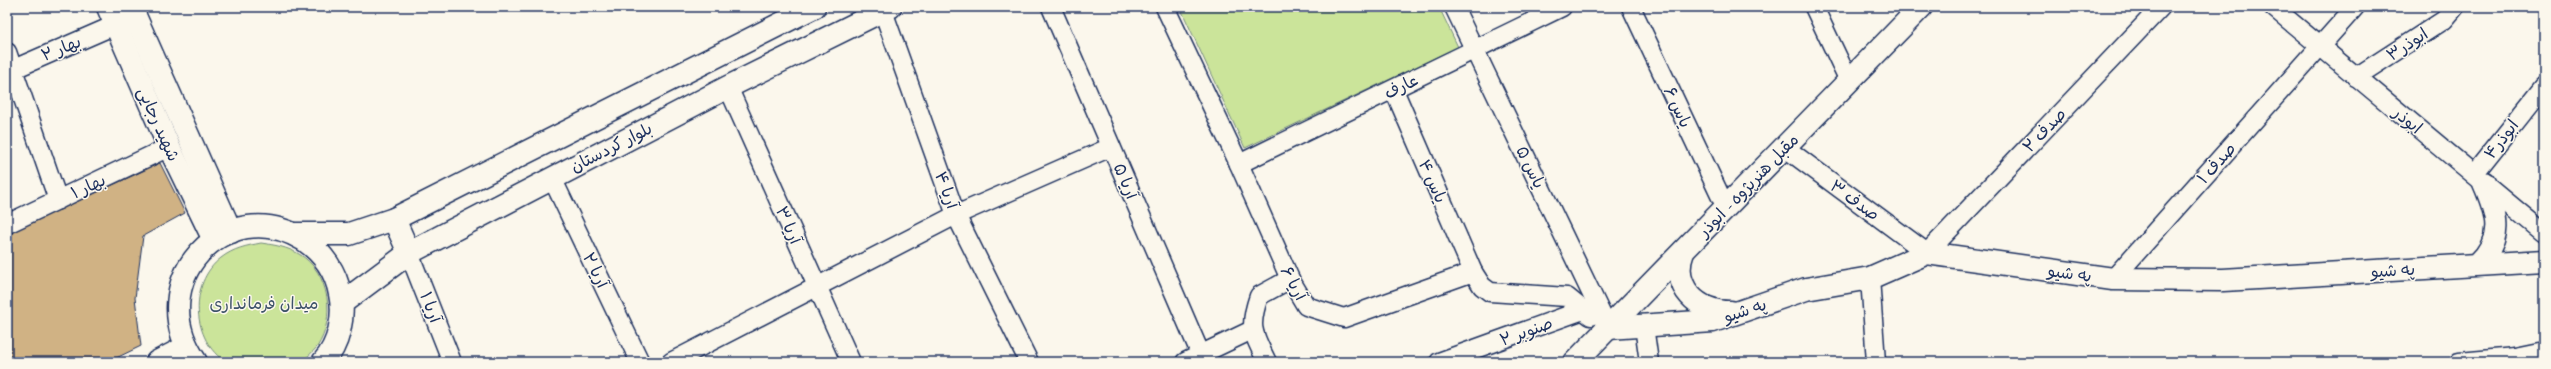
<svg xmlns="http://www.w3.org/2000/svg" width="2551" height="369" font-family="Caveat,'Playpen Sans Arabic',sans-serif">
  <style>
    .green { fill: #cbe49a; stroke: #738a7c }
    .building { fill: #d0b284; stroke: #1b2f5e }
    .lines { fill: none; stroke-linecap: round; stroke-linejoin: round }
    .minor-casing { stroke: #1b2f5e; stroke-width: 21 }
    .tertiary-casing { stroke: #1b2f5e; stroke-width: 25 }
    .secondary-casing { stroke: #1b2f5e; stroke-width: 25 }
    .minor { stroke: #fbf7ec; stroke-width: 18 }
    .tertiary { stroke: #fbf7ec; stroke-width: 22 }
    .secondary { stroke: #fbf7ec; stroke-width: 22 }
    .labels { text-anchor: middle; stroke-width: 3; stroke-linejoin: round; paint-order: stroke }
    .street-label { font-size: 17px; fill: #1b2f5e; stroke: #fbf7ec }
    .park-label { font-size: 17px; fill: #3e536a; stroke: #fbf7ec }
  </style>
  <rect width="100%" height="100%" fill="#fbf7ec"/>
  <filter id="ink" filterUnits="userSpaceOnUse"><feTurbulence type="fractalNoise" baseFrequency=".025" numOctaves="2"/><feDisplacementMap in="SourceGraphic" scale="8" xChannelSelector="R" yChannelSelector="G"/><feConvolveMatrix kernelMatrix="1 2 1 2 8 2 1 2 1" color-interpolation-filters="sRGB"/></filter>
  <g filter="url(#ink)">
    <g class="green">
      <path d="M1180,7H1439L1458,47L1245,148Z"/>
      <path d="M261,243C275,245 287,247 299,254C330,272 336,319 317,347C313,352 306,358 301,362H226C192,341 188,283 221,258C234,248 246,246 261,243Z"/>
    </g>
    <path class="building" d="M160,163L185,213L143,236L135,298L141,346L108,362H7V234Z"/>
    <g class="lines">
      <g class="minor-casing">
        <g id="minor">
          <path d="M1051,7L1201,355"/>
          <path d="M1165,7L1239,164L1290,279L1306,306L1344,318L1473,272L1482,286L1490,292L1567,297L1583,310"/>
          <path d="M1454,7L1608,328"/>
          <path d="M1631,7L1726,208"/>
          <path d="M1814,7L1849,81"/>
          <path d="M2273,7L2544,233"/>
          <path d="M883,11L956,215L1029,362"/>
          <path d="M7,52L58,200"/>
          <path d="M7,72L115,25"/>
          <path d="M2356,77L2444,20L2455,7"/>
          <path d="M728,87L851,362"/>
          <path d="M1394,90L1473,272"/>
          <path d="M1784,147L1927,253L2161,7"/>
          <path d="M1239,164L1562,7"/>
          <path d="M2474,174L2544,86"/>
          <path d="M552,178L640,362"/>
          <path d="M7,224L169,147"/>
          <path d="M409,253L452,362"/>
          <path d="M1870,278L1876,362"/>
          <path d="M2113,279L2355,7"/>
          <path d="M1644,326L1649,362"/>
          <path d="M671,362L956,215L1111,147"/>
          <path d="M1185,362L1252,330"/>
          <path d="M1267,362C1253,333 1248,328 1259,296L1290,279"/>
          <path d="M1439,362L1583,310L1591,316"/>
          <path d="M2459,362L2515,357L2544,351"/>
        </g>
      </g>
      <g class="tertiary-casing">
        <g id="tertiary">
          <path d="M1683,252C1670,286 1698,313 1731,312"/>
          <path d="M2478,264C2505,238 2498,215 2484,183"/>
          <path d="M1608,328L1713,321L1806,289L1870,278L1927,253L2113,279L2223,280L2544,261"/>
          <path d="M1575,362L1921,7"/>
        </g>
      </g>
      <g class="secondary-casing">
        <g id="secondary">
          <path d="M108,7L169,147L214,240"/>
          <path d="M131,7L231,232"/>
          <path d="M394,219L409,253"/>
          <path d="M294,234H349L394,219L814,7"/>
          <path d="M342,303L409,253L728,87L890,7"/>
          <path d="M157,362L186,347"/>
          <path d="M196,362C140,282 226,191 304,240C323,253 336,272 340,294C345,316 339,345 323,362"/>
        </g>
      </g>
      <use href="#minor" class="minor"/>
      <use href="#tertiary" class="tertiary"/>
      <use href="#secondary" class="secondary"/>
    </g>
  </g>
  <g class="labels">
    <g class="street-label">
      <text transform="translate(2407 44) rotate(-33)" y="6">ابوذر۳</text>
      <text transform="translate(61 48) rotate(-22)" y="6">بهار ۲</text>
      <text transform="translate(1401 86) rotate(-26)" y="6">عارف</text>
      <text transform="translate(1678 107) rotate(65)" y="6">یاس ۶</text>
      <text transform="translate(2408 120) rotate(40)" y="6">ابوذر</text>
      <text transform="translate(159 124) rotate(66)" y="6">شهید رجایی</text>
      <text transform="translate(2044 130) rotate(-46)" y="6">صدف ۲</text>
      <text transform="translate(2501 139) rotate(-52)" y="6">ابوذر۴</text>
      <text transform="translate(611 147) rotate(-27)" y="6">بلوار کردستان</text>
      <text transform="translate(2216 163) rotate(-48)" y="6">صدف ۱</text>
      <text transform="translate(1531 167) rotate(64)" y="6">یاس ۵</text>
      <text transform="translate(1126 181) rotate(67)" y="6">آریا ۵</text>
      <text transform="translate(1433 181) rotate(66)" y="6">یاس ۴</text>
      <text transform="translate(1748 185) rotate(-46)" y="6">مقبل هنرپژوه - ابوذر</text>
      <text transform="translate(88 186) rotate(-25)" y="6">بهار ۱</text>
      <text transform="translate(947 190) rotate(70)" y="6">آریا ۴</text>
      <text transform="translate(1855 200) rotate(36)" y="6">صدف ۳</text>
      <text transform="translate(789 225) rotate(66)" y="6">آریا ۳</text>
      <text transform="translate(596 270) rotate(64)" y="6">آریا ۲</text>
      <text transform="translate(2393 270) rotate(-3)" y="6">په شیو</text>
      <text transform="translate(2070 273) rotate(8)" y="6">په شیو</text>
      <text transform="translate(1294 283) rotate(62)" y="6">آریا ۶</text>
      <text transform="translate(431 307) rotate(69)" y="6">آریا ۱</text>
      <text transform="translate(1745 310) rotate(-18)" y="6">په شیو</text>
      <text transform="translate(1526 331) rotate(-20)" y="6">صنوبر ۲</text>
    </g>
    <g class="park-label">
      <text x="264" y="309">میدان فرمانداری</text>
    </g>
  </g>
  <rect width="2551" height="369" fill="none" stroke="#fbf7ec" stroke-width="24"/>
  <rect x="12" y="12" width="2527" height="345" fill="none" stroke="#1b2f5e" stroke-width="1.5" filter="url(#ink)"/>
</svg>
